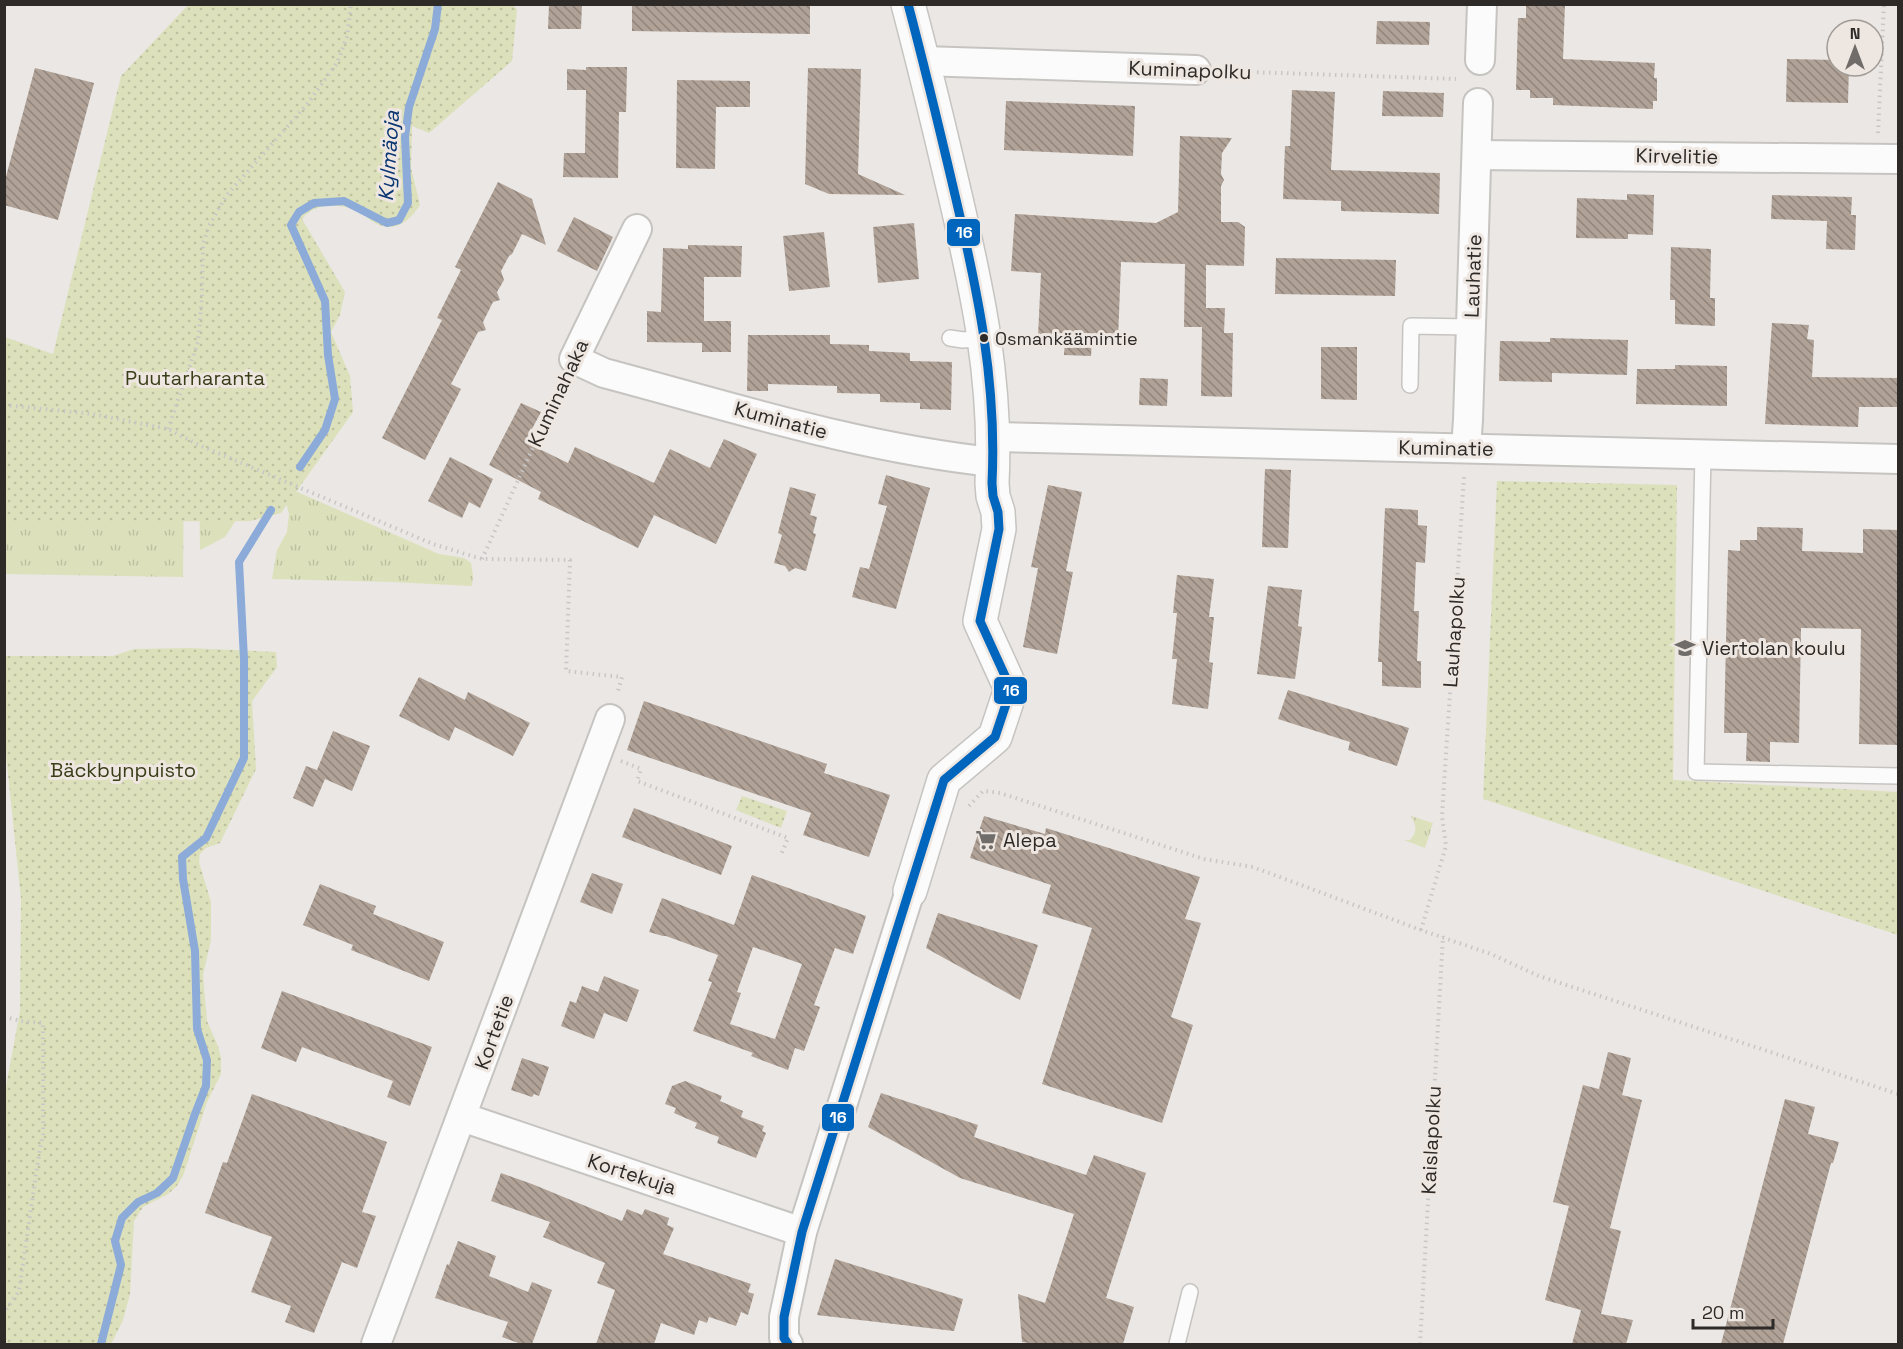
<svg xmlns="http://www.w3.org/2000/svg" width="1903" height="1349" font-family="'Space Grotesk',sans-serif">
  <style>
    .grass { fill: url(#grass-tufts) }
    .park { fill: url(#park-dots) }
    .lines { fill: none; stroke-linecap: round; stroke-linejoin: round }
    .stream { stroke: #8cabd9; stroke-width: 8 }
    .building { fill: url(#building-back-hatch); fill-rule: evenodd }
    .service-casing { stroke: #c6c4c1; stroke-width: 18 }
    .minor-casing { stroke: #c6c4c1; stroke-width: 32 }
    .tertiary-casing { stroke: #c6c4c1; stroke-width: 36 }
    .path { stroke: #c8c6c6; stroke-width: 4; stroke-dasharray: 1.5 4.5; stroke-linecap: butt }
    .service { stroke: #fcfbfb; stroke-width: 15 }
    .minor { stroke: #fcfbfb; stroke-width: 28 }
    .tertiary { stroke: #fcfbfb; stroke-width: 33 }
    .bus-1-casing { stroke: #eee6e0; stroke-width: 14 }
    .bus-1 { stroke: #0065bd; stroke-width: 9 }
    .bus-dot { fill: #2d2a28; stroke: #eee6e0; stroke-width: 2 }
    .labels { text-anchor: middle; stroke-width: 6; stroke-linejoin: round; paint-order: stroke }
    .bus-label { font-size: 18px; fill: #2d2a28; stroke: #eee6e0; text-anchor: start }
    .street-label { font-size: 20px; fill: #2d2a28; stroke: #eee6e0 }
    .park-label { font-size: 20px; fill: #393e18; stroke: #eee6e0 }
    .poi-label { font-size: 20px; fill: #2d2a28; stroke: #eee6e0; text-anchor: start }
    .water-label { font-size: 21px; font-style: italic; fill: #093572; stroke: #eee6e0 }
    .line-badge { stroke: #eee6e0; stroke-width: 2 }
    .badge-label { font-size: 16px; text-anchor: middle; font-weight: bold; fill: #fff }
  </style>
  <defs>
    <pattern id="grass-tufts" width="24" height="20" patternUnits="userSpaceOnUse" patternTransform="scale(1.5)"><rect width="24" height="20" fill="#dde1bb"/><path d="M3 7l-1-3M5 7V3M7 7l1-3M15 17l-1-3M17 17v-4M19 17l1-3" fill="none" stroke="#bec1a1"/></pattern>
    <pattern id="park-dots" width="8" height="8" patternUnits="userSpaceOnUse" patternTransform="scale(1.5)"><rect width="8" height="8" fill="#dde1bb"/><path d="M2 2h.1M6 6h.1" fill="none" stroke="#bec1a1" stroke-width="1.8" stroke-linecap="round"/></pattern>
    <pattern id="building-back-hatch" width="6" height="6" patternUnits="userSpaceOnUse" patternTransform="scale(1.5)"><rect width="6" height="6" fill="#b1a297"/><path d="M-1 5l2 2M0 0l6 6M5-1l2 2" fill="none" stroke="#90847b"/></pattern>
  </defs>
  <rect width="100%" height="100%" fill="#eae7e4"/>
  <g class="grass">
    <path d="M5,413L184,463L183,577L5,574Z"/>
    <path d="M224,460L439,554L464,558L471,563L473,576L472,586L392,582L272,579L277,550L287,532L289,514L286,502L238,517L225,537L200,550L199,475Z"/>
    <path d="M1411,816L1433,823L1425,848L1404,840H1410C1418,832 1416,825 1411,816Z"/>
  </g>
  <g class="park">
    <path d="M189,4L512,5L517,9L512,61L429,133L412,126L411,168L420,205C409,222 394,234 373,222C368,219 364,214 358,211C339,203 315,202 302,219L345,292L340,315L331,332L350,376L353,412L281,513L250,521L5,522V337L53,354L121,76Z"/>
    <path d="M1497,481L1677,485L1673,780L1898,792V935L1483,799Z"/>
    <path d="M189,648L276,652L277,667L252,701L256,769L220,843L206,848L200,854L199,862L211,902V940L203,975L207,1021L218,1046L221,1058V1074L207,1102L183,1176L176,1187L168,1194L143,1207L134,1221L130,1294L123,1320L111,1344H5L4,1097L20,1011L21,899L5,745V656H113L134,649Z"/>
    <path d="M742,796L787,811L781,828L736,810Z"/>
  </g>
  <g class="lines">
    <g class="stream">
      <path d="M300,467L325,430L335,399L328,355L325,301L291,225L299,212L314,203L344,201L387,223L399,220L408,203L405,137L409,107L435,29L438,4"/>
      <path d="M101,1344L121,1265L115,1241L122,1218L138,1202L157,1193L173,1178L195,1114L206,1086L207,1060L197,1029L195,951L183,879L182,857L206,838L244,758V659L239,562L271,510"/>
    </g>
  </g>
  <g class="building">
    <path d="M549,4H582L581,29H548Z"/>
    <path d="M632,4H810V34L632,31Z"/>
    <path d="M1526,4H1565L1563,59L1655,63L1654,78H1657V101H1653V109L1553,105V98H1530V90H1516L1518,18H1526Z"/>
    <path d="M1377,21L1430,22L1429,45L1376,44Z"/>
    <path d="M1787,59L1837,60V66H1849L1848,103L1786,102Z"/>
    <path d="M586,67H627L626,112H619L618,178L563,177L564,153H585L586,90H567V69L586,70Z"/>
    <path d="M35,68L94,83L58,220L4,205V184Z"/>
    <path d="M808,68L861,69L858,174L905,195L829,194L805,184Z"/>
    <path d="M677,80L750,81V107H716L715,169L676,168Z"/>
    <path d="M1292,90L1335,92L1331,170L1440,173L1439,214L1341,211V201L1283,199L1285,146H1290Z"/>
    <path d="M1383,91L1444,93L1443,117L1382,116Z"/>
    <path d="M1006,101L1135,106L1133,156L1004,150Z"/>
    <path d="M1180,136L1232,138L1222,153L1221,174L1224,180L1221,186V222H1238L1245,227L1244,266L1206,265V308H1225L1224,333H1233L1232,397L1201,396L1202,327H1184L1185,264L1121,262L1118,340L1092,338L1091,356L1064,355L1065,338L1038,336L1041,273L1011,271L1015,214L1156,223L1178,212Z"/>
    <path d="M498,182L532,199L546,245L522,234L512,254L509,256L501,271L504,280L497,292L500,300L493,302L483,322L486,330L478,332L451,384L461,389L425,460L382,438L442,320L437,318L461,270L455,267Z"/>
    <path d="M1627,194L1654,195L1653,235L1628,234V239L1576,238L1577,198L1627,200Z"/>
    <path d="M1772,195L1852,197L1851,215H1856L1855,250L1826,249L1827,221L1771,219Z"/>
    <path d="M574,217L613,237L597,271L557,251Z"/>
    <path d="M914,223L919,279L878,283L873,227Z"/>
    <path d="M824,232L830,287L789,291L783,236Z"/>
    <path d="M688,245L742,246L741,277H704V321H731V352H702V343L647,342V311L661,312L663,248L688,249Z"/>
    <path d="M1671,247L1711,249L1710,298H1715V326L1675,324V300H1670Z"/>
    <path d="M1276,258L1396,260L1395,296L1275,294Z"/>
    <path d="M1772,323L1809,325L1807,339L1814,340L1812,377L1899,378V407H1859L1858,427L1765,424Z"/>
    <path d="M748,335H830V344L869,345V351L910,353V361L952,362L951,410L920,409V403L880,402V394L837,393V386L768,384V391H747Z"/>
    <path d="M1550,338L1628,340L1627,375L1552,373V382L1499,381L1500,341L1550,342Z"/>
    <path d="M1321,347H1357V400L1321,399Z"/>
    <path d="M1675,365L1727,366V406L1636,404L1637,369H1675Z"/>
    <path d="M1140,378L1168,379L1167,406L1139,405Z"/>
    <path d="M521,403L541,412L525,442L568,463L575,447L654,483L670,449L710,468L724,439L757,454L716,544L654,515L638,548L538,499L541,492L489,465Z"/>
    <path d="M450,457L493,479L480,508L469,502L462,518L428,501Z"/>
    <path d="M1265,469L1291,470L1288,548L1262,547Z"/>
    <path d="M886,475L930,488L896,609L852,597L860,567L869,569L887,506L878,504Z"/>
    <path d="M1048,485L1082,492L1066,571L1073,572L1057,654L1023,647L1038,568L1031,567Z"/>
    <path d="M790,487L816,494L810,515L817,517L813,533L816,534L806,571L795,568L789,572L785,566L774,563L782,535L778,533Z"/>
    <path d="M1385,508L1418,510V525L1427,526L1425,563L1416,562L1414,611H1419L1417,661H1421V688L1382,686V662H1378Z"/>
    <path d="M1757,527L1803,528L1802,551L1863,553V529L1899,530V745L1859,744L1861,629L1801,628L1799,743L1770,742V762L1746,761L1747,733H1724L1728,550L1740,551V540H1757Z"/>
    <path d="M1177,575L1214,579L1209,617H1214L1209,662L1213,663L1208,709L1172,704L1177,659H1172L1177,613H1173Z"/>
    <path d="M1268,586L1302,590L1298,626L1302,627L1295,679L1257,674Z"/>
    <path d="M419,677L465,700L468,692L530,723L513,756L455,727L449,741L399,716Z"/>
    <path d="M1288,690L1409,728L1397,766L1348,750L1350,742L1278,719Z"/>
    <path d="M644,701L827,764L824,773L890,795L869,857L803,835L811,813L627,750Z"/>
    <path d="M333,731L370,746L352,791L325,779L313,807L293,798L306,766L317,770Z"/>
    <path d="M634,808L732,846L721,875L622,837Z"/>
    <path d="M984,816L1045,834L1046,828L1200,877L1185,919L1201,923L1171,1017L1193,1025L1162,1123L1042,1084L1092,928L1042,913L1051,885L970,858Z"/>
    <path d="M592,873L623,884L612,914L580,902Z"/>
    <path d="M752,875L866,916L853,954L835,948L814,1005L820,1007L804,1051L795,1048L788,1070L751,1056L753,1053L693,1031L712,982L708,981L718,955L666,936H663L649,932L662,898L734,925ZM753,947L802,964L775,1039L730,1024L741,993L737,992Z"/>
    <path d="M320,884L376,906L373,914L444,942L429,981L351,950L353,945L303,925Z"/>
    <path d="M938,913L1038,945L1020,1000L926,948Z"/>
    <path d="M604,976L639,990L627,1022L604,1013L594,1039L561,1026L570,1001L576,1003L582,986L598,992Z"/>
    <path d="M282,991L432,1047L410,1106L387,1097L393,1081L302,1047L296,1062L261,1048Z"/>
    <path d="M1608,1052L1631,1058L1622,1095L1642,1100L1610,1228L1621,1231L1601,1314L1633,1320L1626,1344H1572L1581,1310L1545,1300L1569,1206L1553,1202L1583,1085L1599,1089Z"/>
    <path d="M522,1058L549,1067L539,1096L534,1094L532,1097L511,1090Z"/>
    <path d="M685,1081L722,1096L720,1101L743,1111L741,1117L764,1126L762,1131L766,1133L756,1158L717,1143L719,1137L695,1128L697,1123L674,1113L676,1108L665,1104L672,1086Z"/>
    <path d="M881,1093L978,1125L974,1137L1086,1175L1094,1155L1146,1173L1106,1298L1134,1307L1123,1344H1035L1022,1342L1018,1294L1045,1303L1074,1214L960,1178L868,1127Z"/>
    <path d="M252,1094L387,1142L362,1212L376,1216L357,1268L342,1262L314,1333L285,1322L291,1306L251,1292L272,1237L205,1213L223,1162L227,1163Z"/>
    <path d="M1785,1099L1815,1107L1808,1134L1839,1142L1833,1163H1831L1783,1344H1721Z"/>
    <path d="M501,1173L532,1184L622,1221L627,1209L642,1215L645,1209L669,1218L667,1225L674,1228L663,1254L751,1284L748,1292L754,1294L748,1315L741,1312L736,1326L709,1317L707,1323L699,1320L694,1335L661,1323L654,1344H596L615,1290L597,1283L605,1263L543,1237L550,1222L491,1201Z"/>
    <path d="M458,1241L496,1256L489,1276L528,1292L532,1282L552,1290L532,1344H521L502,1337L508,1322L435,1298L447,1264L449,1265Z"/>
    <path d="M835,1259L963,1299L954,1331L817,1315Z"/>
  </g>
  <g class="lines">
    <g class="service-casing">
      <g id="service">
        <path d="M950,338L963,340L985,338"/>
        <path d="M1410,385L1411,326L1471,327"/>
        <path d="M1703,454L1696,772L1898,776"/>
        <path d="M1177,1344L1190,1292"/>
      </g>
    </g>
    <g class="minor-casing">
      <g id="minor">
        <path d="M1480,60L1482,4"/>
        <path d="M923,61L1196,70"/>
        <path d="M1477,155L1898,159"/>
        <path d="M637,229L574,359L604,373C732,407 860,448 993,462"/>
        <path d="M993,437L1898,459"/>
        <path d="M1466,448L1468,420L1478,103"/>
        <path d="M462,1117L802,1232"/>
        <path d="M376,1344L610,719"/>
        <path d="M788,1344L784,1338V1317L802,1232L910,891"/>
      </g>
    </g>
    <g class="tertiary-casing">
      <path id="tertiary" d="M908,4C925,68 940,131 955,195C978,293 997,382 992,483L993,496L998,512L999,529L980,621L1011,689L995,737L944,780L910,891"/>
    </g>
    <g class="path">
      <path d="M1221,71L1456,79"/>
      <path d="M1878,133L1884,4"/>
      <path d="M4,405L93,414L168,429L199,445L433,544L482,559L570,560L566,671L622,677L617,694"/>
      <path d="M168,429L198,342L202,298L203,244L209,226L226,196L308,103L337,63L347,37L351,4"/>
      <path d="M482,559L563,382"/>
      <path d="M621,761L641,769L637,781L788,838L781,855"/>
      <path d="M969,806L983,791L1000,793L1204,859L1253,867L1421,930L1491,954L1539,976L1898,1094"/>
      <path d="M1421,930L1446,846L1442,816L1464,476"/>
      <path d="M4,1017L22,1021L43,1023V1134L39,1154L19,1291L4,1313"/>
      <path d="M1420,1344L1443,936"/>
    </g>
    <use href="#service" class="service"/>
    <use href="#minor" class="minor"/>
    <use href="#tertiary" class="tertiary"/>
    <g class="bus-1-casing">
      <path id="bus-1" d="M788,1344L784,1338V1317L802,1232L944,780L995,737L1011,689L980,621L999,529L998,512L993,496L992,483C997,382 978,293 955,195C940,131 925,68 908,4"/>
    </g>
    <use href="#bus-1" class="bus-1"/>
  </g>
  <defs>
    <g id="school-bare" transform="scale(1.62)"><path d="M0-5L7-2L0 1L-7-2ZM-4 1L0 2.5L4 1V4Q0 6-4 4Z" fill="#6f6c6a" stroke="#eee6e0" stroke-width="2.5" paint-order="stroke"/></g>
    <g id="supermarket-bare" transform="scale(1.62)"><path d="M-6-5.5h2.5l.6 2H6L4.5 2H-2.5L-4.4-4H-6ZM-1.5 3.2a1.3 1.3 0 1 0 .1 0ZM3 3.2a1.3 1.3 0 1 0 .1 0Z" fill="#6f6c6a" stroke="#eee6e0" stroke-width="2.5" paint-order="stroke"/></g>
  </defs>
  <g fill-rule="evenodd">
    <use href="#school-bare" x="1685" y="648"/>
    <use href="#supermarket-bare" x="986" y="840"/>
  </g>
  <circle class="bus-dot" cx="984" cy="338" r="5"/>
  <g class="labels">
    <g class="bus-label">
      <text x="995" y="345">Osmankäämintie</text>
    </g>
    <g class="street-label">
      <text transform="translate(1190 70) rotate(2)" y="7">Kuminapolku</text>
      <text transform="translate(1677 156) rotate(1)" y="7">Kirvelitie</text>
      <text transform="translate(1473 276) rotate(-88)" y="7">Lauhatie</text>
      <text transform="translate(558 393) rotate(-65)" y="7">Kuminahaka</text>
      <text transform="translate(781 420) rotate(15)" y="7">Kuminatie</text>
      <text transform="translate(1446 448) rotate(1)" y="7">Kuminatie</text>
      <text transform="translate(1454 632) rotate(-86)" y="7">Lauhapolku</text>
      <text transform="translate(494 1032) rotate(-70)" y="7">Kortetie</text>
      <text transform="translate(1431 1140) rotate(-87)" y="7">Kaislapolku</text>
      <text transform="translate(632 1174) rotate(18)" y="7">Kortekuja</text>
    </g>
    <g class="park-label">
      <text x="195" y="385">Puutarharanta</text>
      <text x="123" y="777">Bäckbynpuisto</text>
    </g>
    <g class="poi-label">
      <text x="1702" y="655">Viertolan koulu</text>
      <text x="1003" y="847">Alepa</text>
    </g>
    <g class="water-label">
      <text transform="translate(389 156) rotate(-86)" y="7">Kylmäoja</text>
    </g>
  </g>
  <g class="line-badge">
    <rect x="946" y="218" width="35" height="29" rx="6" fill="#0065bd"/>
    <rect x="993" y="676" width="35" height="29" rx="6" fill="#0065bd"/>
    <rect x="821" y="1103" width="34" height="29" rx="6" fill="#0065bd"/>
  </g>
  <g class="badge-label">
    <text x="964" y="238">16</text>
    <text x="1011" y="696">16</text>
    <text x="838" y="1123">16</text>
  </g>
  <rect width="1903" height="1349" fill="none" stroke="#2d2a28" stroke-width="12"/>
  <g transform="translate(1855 48)"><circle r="28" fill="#eee6e0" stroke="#a19b96" stroke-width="1.5"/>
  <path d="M0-4.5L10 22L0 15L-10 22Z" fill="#6f6c6a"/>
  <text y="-9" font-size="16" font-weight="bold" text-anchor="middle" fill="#2d2a28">N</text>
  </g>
  <path d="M1693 1319v9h80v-9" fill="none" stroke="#2d2a28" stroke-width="3"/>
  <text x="1702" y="1319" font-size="18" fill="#2d2a28" stroke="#eee6e0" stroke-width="4.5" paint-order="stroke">20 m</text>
</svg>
